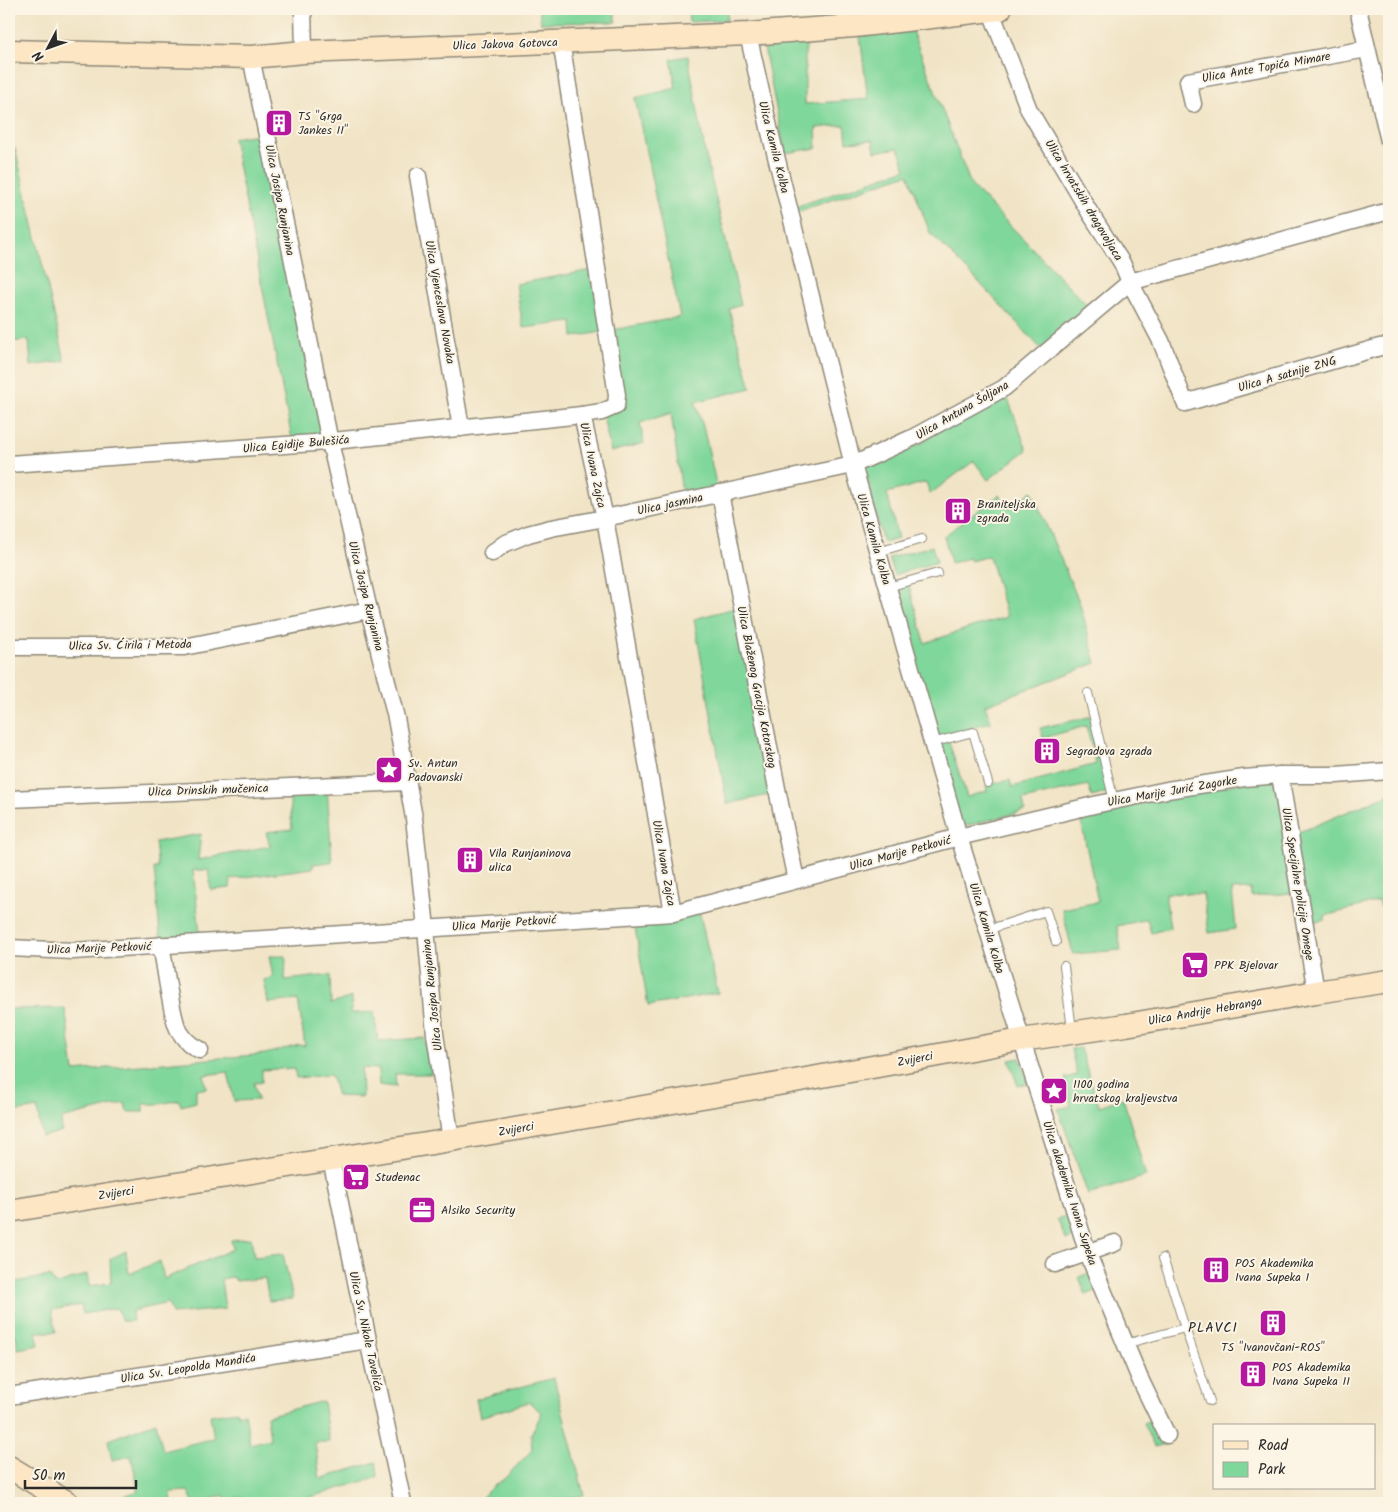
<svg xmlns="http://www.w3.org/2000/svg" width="1398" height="1512" font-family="Kalam,sans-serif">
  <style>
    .green { fill: #80d79b; stroke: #568163 }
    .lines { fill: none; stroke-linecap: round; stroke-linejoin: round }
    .lane-casing { stroke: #8e8878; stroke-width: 10 }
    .street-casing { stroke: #8e8878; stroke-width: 19 }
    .secondary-casing { stroke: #8e8878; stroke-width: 25 }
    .lane { stroke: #fff; stroke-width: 8 }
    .street { stroke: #fff; stroke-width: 16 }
    .secondary { stroke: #fce6c4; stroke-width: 22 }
    .labels { text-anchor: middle; stroke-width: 4; stroke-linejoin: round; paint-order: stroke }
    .street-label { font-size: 12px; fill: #2b2b2b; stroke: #fcf5e5 }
    .poi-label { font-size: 12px; fill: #2b2b2b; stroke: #fcf5e5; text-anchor: start }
    .neighbourhood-label { font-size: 14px; letter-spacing: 1px; fill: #2b2b2b; stroke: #fcf5e5 }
  </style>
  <rect width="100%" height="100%" fill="#fcf5e5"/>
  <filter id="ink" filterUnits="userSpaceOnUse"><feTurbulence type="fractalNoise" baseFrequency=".02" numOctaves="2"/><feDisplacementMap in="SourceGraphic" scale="10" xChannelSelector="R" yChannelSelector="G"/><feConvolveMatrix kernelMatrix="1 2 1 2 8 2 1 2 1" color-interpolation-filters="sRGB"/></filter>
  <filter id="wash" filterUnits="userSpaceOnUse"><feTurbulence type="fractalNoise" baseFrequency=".0096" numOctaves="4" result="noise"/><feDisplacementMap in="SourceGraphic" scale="20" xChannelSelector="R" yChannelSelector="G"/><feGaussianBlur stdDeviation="1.12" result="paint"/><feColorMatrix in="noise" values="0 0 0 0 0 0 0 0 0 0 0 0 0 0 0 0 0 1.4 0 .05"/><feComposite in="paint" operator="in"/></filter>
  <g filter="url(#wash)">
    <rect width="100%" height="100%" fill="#f1e4c6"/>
    <g class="green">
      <path d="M539,9H614L616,22L541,23Z"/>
      <path d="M688,9H727V20L689,22Z"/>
      <path d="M912,31L971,185L1094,312L1045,353L976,279L930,233L908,174L791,214L789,209L906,169L898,148L875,152L873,140L847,142L845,125L816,128L817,148L785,153L763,43L809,36L805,52V104L868,99L860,36Z"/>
      <path d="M688,56L705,152L741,305L729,309L751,388L695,402L703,426L718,492L683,501L671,413L640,423L644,443L611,452L602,412L616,406L607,331L573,337L572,322L523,328L516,284L597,269L607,331L680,317L635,98L676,88L671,59Z"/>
      <path d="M264,133L323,437L293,444L233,138Z"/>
      <path d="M9,148H15L65,361L31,366L29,340L9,342Z"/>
      <path d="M1004,388L1027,450L988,480L974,461L930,494L926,482L887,493L898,539L883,543L863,460L912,438L917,446Z"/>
      <path d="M1032,491L1080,604L1096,663L985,705L991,722L972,727L973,732L948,739L967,797L987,791L986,785L1010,780L1012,787L1096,764L1086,726L1043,738L1040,728L1093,716L1112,791L1092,797L1088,785L1023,800L1025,811L961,827L888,587L908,582L925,643L969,628L1007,617L989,556L971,561L969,558L951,563L944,536L999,495L1010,508Z"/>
      <path d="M932,546L937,562L894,575L889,558Z"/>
      <path d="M742,606L778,793L727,804L694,619Z"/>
      <path d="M1280,775L1291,834L1307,829L1389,794V908L1382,910L1379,901L1325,916V920L1305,924L1300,892L1252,897L1251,889L1232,890L1236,929L1209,933L1203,894L1165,893L1170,928L1151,933L1147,919L1117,926L1121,950L1073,954L1062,909L1098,902L1080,816Z"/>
      <path d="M327,786L332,862L313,864V868L231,879L230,888L211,890L208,870H193L201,943L161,945L154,868H158L155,842L201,834L198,860L270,846L266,832L292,829L289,787Z"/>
      <path d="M698,906L718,993L648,1006L633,915Z"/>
      <path d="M269,956H286L285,980L330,975L331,1004L352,997L351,1013L374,1012L378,1041L424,1038L431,1074H395L396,1087L379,1085L378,1069L361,1068L362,1097L337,1096L331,1075L296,1078L294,1068L262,1070V1082L254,1083L258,1100L234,1101L228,1072L204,1075L206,1089H196V1102L181,1106L179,1100L160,1104H143V1112H127L125,1103L61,1119L62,1131L42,1137L37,1108L9,1113V1009L65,1008L74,1071L265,1054L299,1045L305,1046L298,1000L268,1003L264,980L273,977Z"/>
      <path d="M1080,1048L1099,1106L1123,1098L1146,1176L1088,1195L1058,1109L1071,1106L1065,1078L1077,1075L1071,1049Z"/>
      <path d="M1020,1058L1028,1083L1018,1086L1009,1060Z"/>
      <path d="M1068,1215L1076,1236L1066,1240L1057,1219Z"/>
      <path d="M251,1238L254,1257L283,1254L293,1299L269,1301L265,1278L236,1281L233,1277L221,1279L225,1309L172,1314L168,1303L132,1311L133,1321H122L117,1308L83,1314L81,1305L52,1310L56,1332H36L39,1345L18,1349L16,1336L9,1337V1283L50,1276L55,1285L87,1274L89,1286L111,1283L110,1259L126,1251L129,1274L160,1261L164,1279L233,1249L231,1240Z"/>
      <path d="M1089,1273L1096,1291L1086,1295L1079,1277Z"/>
      <path d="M554,1378L584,1495L546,1503H476L491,1488L504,1479L532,1450L531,1434L542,1413L529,1402L480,1417L476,1399Z"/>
      <path d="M323,1401L329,1442H315L320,1479L376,1462L378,1477L304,1499L305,1503H246L242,1496L226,1502L224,1495L199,1503H194L188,1491L171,1492L172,1502L169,1503H100L139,1491L131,1456L112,1460L108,1440L156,1422L163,1451L214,1438L210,1415L237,1411L238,1415L245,1413L250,1444L270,1439L267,1416Z"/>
      <path d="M1152,1419L1166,1444L1154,1447L1143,1423Z"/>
    </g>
  </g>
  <g filter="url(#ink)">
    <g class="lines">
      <g class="lane-casing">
        <g id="lane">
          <path d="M878,552L922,539"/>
          <path d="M888,587L938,573"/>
          <path d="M1088,693L1114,801"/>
          <path d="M932,743L973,732L988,783"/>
          <path d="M987,930L1046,911L1056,942"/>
          <path d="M1064,966L1072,1030"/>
          <path d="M1163,1258L1185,1328"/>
          <path d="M1125,1344L1185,1328L1210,1401"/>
        </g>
      </g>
      <g class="street-casing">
        <g id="street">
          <path d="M303,9L304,52"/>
          <path d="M990,9L1029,110L1090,213L1122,263L1130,282L1389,211"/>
          <path d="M1358,9L1389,141"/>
          <path d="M748,34L770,132L853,465L959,837L1088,1254L1140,1379L1167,1435"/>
          <path d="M561,41L617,395L616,406L602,412L582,415L605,518L673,913"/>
          <path d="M251,57L330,442L369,610L396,718L414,818L426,928L435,1034L451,1140"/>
          <path d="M1193,104L1188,81L1367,49"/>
          <path d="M418,176L461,428"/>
          <path d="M9,464L314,443L582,415"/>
          <path d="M720,493L779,799L796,880"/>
          <path d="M492,553L504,544L528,534L551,528L605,518L853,465L912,438L1004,388L1130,282L1161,341L1185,403L1380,347L1389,346"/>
          <path d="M9,647H184L369,610"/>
          <path d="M1280,775L1316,992"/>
          <path d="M9,799L408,782"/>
          <path d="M161,945C166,970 169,1000 176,1024C180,1035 189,1045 200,1050"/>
          <path d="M9,948L73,951L673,913L959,837L1094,805L1167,790L1244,778L1280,775H1336L1389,771"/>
          <path d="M331,1159L368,1340L403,1503"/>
          <path d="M1055,1264L1115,1243"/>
          <path d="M9,1396L368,1340"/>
        </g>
      </g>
      <g class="secondary-casing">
        <g id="secondary">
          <path d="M9,51L251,57L304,52L748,34L854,26L1000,9"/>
          <path d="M9,1211L451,1140L784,1083L1021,1040L1126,1025L1316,992L1389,981"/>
          <path d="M9,1467L68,1503"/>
        </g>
      </g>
      <use href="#lane" class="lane"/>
      <use href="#street" class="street"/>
      <use href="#secondary" class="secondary"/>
    </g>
  </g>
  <defs>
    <g id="building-square" transform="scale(1.4375)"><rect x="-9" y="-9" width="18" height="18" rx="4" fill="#b5179e" stroke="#fcf5e5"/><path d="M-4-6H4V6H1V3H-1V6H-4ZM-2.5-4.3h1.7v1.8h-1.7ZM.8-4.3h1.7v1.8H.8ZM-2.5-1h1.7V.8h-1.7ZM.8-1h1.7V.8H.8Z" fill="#fff"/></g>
    <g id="sight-square" transform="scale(1.4375)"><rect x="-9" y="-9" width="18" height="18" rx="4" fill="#b5179e" stroke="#fcf5e5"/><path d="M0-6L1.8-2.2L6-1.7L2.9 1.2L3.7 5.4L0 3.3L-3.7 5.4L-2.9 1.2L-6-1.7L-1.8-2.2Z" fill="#fff"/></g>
    <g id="supermarket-square" transform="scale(1.4375)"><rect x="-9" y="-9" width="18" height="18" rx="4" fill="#b5179e" stroke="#fcf5e5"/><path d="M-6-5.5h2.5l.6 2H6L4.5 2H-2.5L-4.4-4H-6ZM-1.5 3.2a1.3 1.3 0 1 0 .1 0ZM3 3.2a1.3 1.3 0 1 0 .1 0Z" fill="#fff"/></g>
    <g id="office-square" transform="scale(1.4375)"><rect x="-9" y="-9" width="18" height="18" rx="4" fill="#b5179e" stroke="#fcf5e5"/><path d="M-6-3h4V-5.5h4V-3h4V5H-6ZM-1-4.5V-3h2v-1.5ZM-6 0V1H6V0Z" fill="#fff"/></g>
  </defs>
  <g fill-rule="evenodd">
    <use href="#building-square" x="279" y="123"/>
    <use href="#building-square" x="958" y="511"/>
    <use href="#building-square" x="1047" y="751"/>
    <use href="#sight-square" x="389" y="770"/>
    <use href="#building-square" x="470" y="860"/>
    <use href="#supermarket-square" x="1195" y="965"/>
    <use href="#sight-square" x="1054" y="1091"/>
    <use href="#supermarket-square" x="356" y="1177"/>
    <use href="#office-square" x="422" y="1210"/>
    <use href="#building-square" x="1216" y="1270"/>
    <use href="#building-square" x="1273" y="1323"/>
    <use href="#building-square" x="1253" y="1374"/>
  </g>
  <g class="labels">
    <g class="street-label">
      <text transform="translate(505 44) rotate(-2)" y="4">Ulica Jakova Gotovca</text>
      <text transform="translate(1266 67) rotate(-10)" y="4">Ulica Ante Topića Mimare</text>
      <text transform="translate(774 147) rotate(76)" y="4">Ulica Kamila Kolba</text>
      <text transform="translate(280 200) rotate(79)" y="4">Ulica Josipa Runjanina</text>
      <text transform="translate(1084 200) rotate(59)" y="4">Ulica hrvatskih dragovoljaca</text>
      <text transform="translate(440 302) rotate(80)" y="4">Ulica Vjenceslava Novaka</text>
      <text transform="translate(1287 374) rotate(-16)" y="4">Ulica A satnije ZNG</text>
      <text transform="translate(962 410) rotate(-30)" y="4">Ulica Antuna Šoljana</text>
      <text transform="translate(296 444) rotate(-5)" y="4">Ulica Egidije Bulešića</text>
      <text transform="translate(593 465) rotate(78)" y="4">Ulica Ivana Zajca</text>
      <text transform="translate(670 504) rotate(-12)" y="4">Ulica jasmina</text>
      <text transform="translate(874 539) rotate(74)" y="4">Ulica Kamila Kolba</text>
      <text transform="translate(366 596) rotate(76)" y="4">Ulica Josipa Runjanina</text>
      <text transform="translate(130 645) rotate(-1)" y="4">Ulica Sv. Ćirila i Metoda</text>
      <text transform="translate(757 687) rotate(79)" y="4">Ulica Blaženog Gracija Kotorskog</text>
      <text transform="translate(208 790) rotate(-2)" y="4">Ulica Drinskih mučenica</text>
      <text transform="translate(1172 791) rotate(-10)" y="4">Ulica Marije Jurić Zagorke</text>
      <text transform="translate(900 853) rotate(-15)" y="4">Ulica Marije Petković</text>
      <text transform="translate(664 863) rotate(80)" y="4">Ulica Ivana Zajca</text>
      <text transform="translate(1298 884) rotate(81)" y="4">Ulica Specijalne policije Omege</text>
      <text transform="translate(504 923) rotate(-4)" y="4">Ulica Marije Petković</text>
      <text transform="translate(987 928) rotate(73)" y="4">Ulica Kamila Kolba</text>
      <text transform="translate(99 948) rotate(-2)" y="4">Ulica Marije Petković</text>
      <text transform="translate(432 995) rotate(-96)" y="4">Ulica Josipa Runjanina</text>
      <text transform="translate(1205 1011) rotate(-10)" y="4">Ulica Andrije Hebranga</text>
      <text transform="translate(915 1059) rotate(-11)" y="4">Zvijerci</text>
      <text transform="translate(516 1129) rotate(-10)" y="4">Zvijerci</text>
      <text transform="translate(116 1193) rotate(-9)" y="4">Zvijerci</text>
      <text transform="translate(1070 1193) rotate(72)" y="4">Ulica akademika Ivana Supeka</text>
      <text transform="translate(366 1331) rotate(78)" y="4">Ulica Sv. Nikole Tavelića</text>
      <text transform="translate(188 1368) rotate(-9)" y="4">Ulica Sv. Leopolda Mandića</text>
    </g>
    <g class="poi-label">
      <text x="298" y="120">TS "Grga<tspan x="298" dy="14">Jankes II"</tspan></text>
      <text x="977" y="508">Braniteljska<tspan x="977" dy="14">zgrada</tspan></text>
      <text x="1066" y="755">Segradova zgrada</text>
      <text x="408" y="767">Sv. Antun<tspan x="408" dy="14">Padovanski</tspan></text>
      <text x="489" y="857">Vila Runjaninova<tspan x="489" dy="14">ulica</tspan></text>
      <text x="1214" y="969">PPK Bjelovar</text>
      <text x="1073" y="1088">1100 godina<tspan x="1073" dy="14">hrvatskog kraljevstva</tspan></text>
      <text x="375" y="1181">Studenac</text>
      <text x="441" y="1214">Alsiko Security</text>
      <text x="1235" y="1267">POS Akademika<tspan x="1235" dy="14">Ivana Supeka I</tspan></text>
      <text x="1273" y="1351" text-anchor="middle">TS "Ivanovčani-ROS"</text>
      <text x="1272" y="1371">POS Akademika<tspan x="1272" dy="14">Ivana Supeka II</tspan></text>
    </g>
    <g class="neighbourhood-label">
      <text x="1213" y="1332">PLAVCI</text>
    </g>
  </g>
  <rect width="1398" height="1512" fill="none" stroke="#fcf5e5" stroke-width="30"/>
  <rect x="1213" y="1424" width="162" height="65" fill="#fcf5e5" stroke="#a8a49b"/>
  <rect x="1223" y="1441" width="25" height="8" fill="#fce6c4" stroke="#a8a49b"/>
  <text x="1258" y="1450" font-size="15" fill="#2b2b2b">Road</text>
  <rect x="1223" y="1462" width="25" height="15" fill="#80d79b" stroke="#a8a49b"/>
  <text x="1258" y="1474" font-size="15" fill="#2b2b2b">Park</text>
  <g transform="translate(48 48) rotate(229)" stroke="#fcf5e5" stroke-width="4" paint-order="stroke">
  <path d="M0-4L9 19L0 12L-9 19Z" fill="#2b2b2b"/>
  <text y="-8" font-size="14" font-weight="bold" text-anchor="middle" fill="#2b2b2b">N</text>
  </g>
  <path d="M25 1480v8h111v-8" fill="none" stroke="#2b2b2b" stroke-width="2.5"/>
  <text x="32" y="1480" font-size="15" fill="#2b2b2b" stroke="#fcf5e5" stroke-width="4" paint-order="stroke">50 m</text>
</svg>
